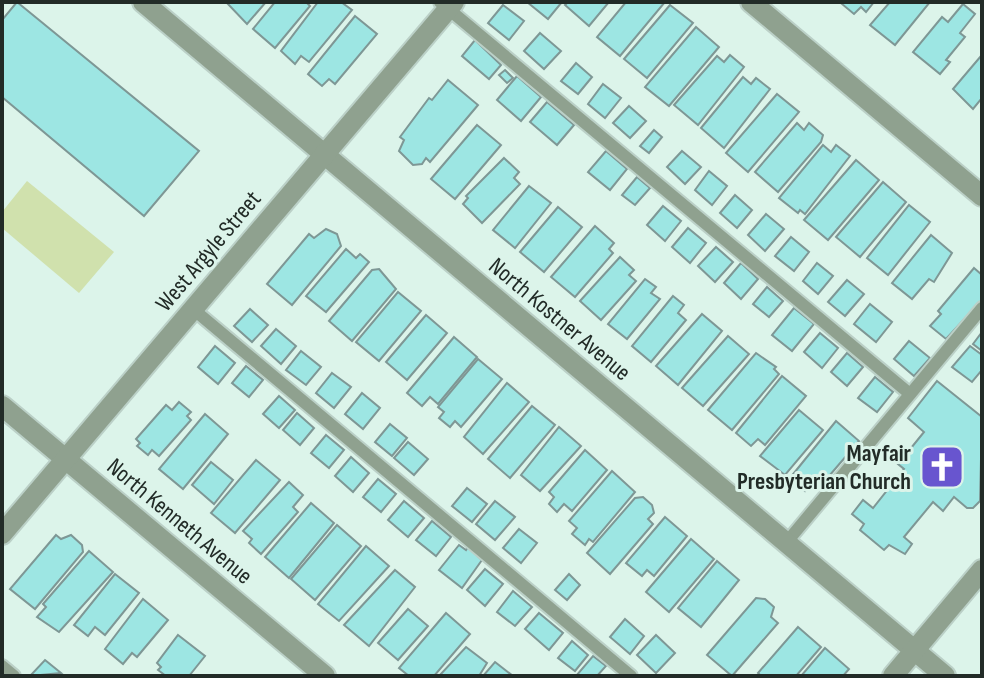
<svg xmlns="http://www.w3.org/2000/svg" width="984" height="678" font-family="'Sofia Sans Condensed',sans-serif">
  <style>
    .green { fill: #d0e1ad }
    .building { fill: #9de6e3; stroke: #7e9795; stroke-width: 2 }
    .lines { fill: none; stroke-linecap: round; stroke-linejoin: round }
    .lane-casing { stroke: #bbd0c7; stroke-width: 16 }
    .street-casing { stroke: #bbd0c7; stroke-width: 24 }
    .lane { stroke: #8fa18f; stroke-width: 12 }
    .street { stroke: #8fa18f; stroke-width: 20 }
    .labels { text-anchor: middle; stroke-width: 6; stroke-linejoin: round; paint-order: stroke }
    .street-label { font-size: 24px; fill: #222b27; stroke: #dcf4ea }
    .poi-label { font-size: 24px; font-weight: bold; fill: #222b27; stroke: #dcf4ea; text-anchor: end }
  </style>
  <rect width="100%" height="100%" fill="#dcf4ea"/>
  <path class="green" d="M27,181L114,252L79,293L2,228V212Z"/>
  <g class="building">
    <path d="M17,2L199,151L144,216L2,97V20Z"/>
    <path d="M226,2H266L247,24Z"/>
    <path d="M275,2H306L310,6L275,48L253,29Z"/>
    <path d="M318,2H341L352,10L309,62L301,56L295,64L281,51Z"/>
    <path d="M527,2H562L548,19Z"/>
    <path d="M568,2H609L589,26L565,5Z"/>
    <path d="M626,2H665L620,56L597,37Z"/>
    <path d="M844,2H874L866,12L861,7L854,14L842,4Z"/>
    <path d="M890,2H930L895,45L870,25Z"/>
    <path d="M963,4L975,14L960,33L965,37L946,60L950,62L940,74L913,52L942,17L948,22Z"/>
    <path d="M503,5L524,21L509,40L488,23Z"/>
    <path d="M670,5L693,23L647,78L624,59Z"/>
    <path d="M355,16L377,34L335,84L329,79L322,86L308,74Z"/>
    <path d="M696,27L719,47L669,106L645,87Z"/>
    <path d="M540,33L561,51L544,69L524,51Z"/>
    <path d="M475,40L501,65L489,79L462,56Z"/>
    <path d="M730,55L744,67L698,125L674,105L717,56L724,62Z"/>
    <path d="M981,56L982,98L973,109L953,89Z"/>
    <path d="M576,63L592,77L578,94L561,81Z"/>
    <path d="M505,70L513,78L507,83L499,75Z"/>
    <path d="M517,76L541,97L521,121L497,100Z"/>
    <path d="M743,77L751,84L756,78L770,89L724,148L701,128Z"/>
    <path d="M448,80L478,105L430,162L426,158L422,164L413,165L399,151L404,140L400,137L429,98L432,100Z"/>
    <path d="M603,84L621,98L605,118L588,104Z"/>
    <path d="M777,94L799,112L748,172L726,153Z"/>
    <path d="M547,102L574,125L557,145L530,122Z"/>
    <path d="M629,106L646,121L630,138L613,123Z"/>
    <path d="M797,123L804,130L809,123L823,135L821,142L778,192L755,172Z"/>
    <path d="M477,125L501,145L455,199L431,179Z"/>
    <path d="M654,130L662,137L649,153L640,146Z"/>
    <path d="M823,145L831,152L836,145L850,156L805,214L800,210L798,213L779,198Z"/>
    <path d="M606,151L627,169L610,190L588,172Z"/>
    <path d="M682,151L701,167L685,184L667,167Z"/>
    <path d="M504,158L519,172L514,178L520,184L482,223L463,204L468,198L466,196Z"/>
    <path d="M856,160L879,180L828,240L804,220Z"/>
    <path d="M709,171L727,186L712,205L695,190Z"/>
    <path d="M637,177L650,188L635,205L622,195Z"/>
    <path d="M883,182L906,202L860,257L836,237Z"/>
    <path d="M529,186L551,203L515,248L493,230Z"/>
    <path d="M735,195L752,210L737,228L720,213Z"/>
    <path d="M909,205L930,222L888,275L867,258Z"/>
    <path d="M663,206L681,221L665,241L647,225Z"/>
    <path d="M558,207L582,227L544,272L520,252Z"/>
    <path d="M766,214L784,229L765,251L748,235Z"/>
    <path d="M595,226L614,243L609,249L613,253L575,297L551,277Z"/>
    <path d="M688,228L706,243L690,263L672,247Z"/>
    <path d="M326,229L337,234L341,246L292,305L267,284L309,234L314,238Z"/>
    <path d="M931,235L952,253L934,282L929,279L912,299L892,283Z"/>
    <path d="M791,237L809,252L794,271L775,256Z"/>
    <path d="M716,247L733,262L715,282L698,266Z"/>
    <path d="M346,249L356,258L360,254L369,262L326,312L306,296Z"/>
    <path d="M620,257L634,270L629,275L636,281L601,320L580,301Z"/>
    <path d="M741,263L758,279L741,299L724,283Z"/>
    <path d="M817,263L833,276L818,294L803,281Z"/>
    <path d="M974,268L982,275V300L946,339L930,326L941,314L938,311Z"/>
    <path d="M379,269L396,289L352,341L329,321L372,270Z"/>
    <path d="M645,279L656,287L651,293L660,299L627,339L608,324Z"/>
    <path d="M847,280L864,294L845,316L828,302Z"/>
    <path d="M767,287L783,301L769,317L753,304Z"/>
    <path d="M398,292L421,311L379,361L356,342Z"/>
    <path d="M673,296L684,305L678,313L686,320L651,362L632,346Z"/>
    <path d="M870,304L892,322L876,342L854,324Z"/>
    <path d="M794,308L814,324L792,351L772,335Z"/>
    <path d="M250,309L268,325L252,342L234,326Z"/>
    <path d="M702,314L722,331L678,385L656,366Z"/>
    <path d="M426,315L447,333L407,380L386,362Z"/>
    <path d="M276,329L296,346L281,364L261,346Z"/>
    <path d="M982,332V351L973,344Z"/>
    <path d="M820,333L838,348L822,368L804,352Z"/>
    <path d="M728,336L749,354L703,406L682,388Z"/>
    <path d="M454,337L477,357L438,404L430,397L422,406L407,393Z"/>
    <path d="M909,341L930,358L914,376L894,359Z"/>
    <path d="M215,346L235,363L218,384L198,367Z"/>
    <path d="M970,346L982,355V370L972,382L952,367Z"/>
    <path d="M301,351L321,367L306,385L286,370Z"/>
    <path d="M756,353L776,367L774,369L779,374L732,430L708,410Z"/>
    <path d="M847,353L863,367L847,386L831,372Z"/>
    <path d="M478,359L502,379L461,427L455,421L450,427L439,418L444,412L438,407Z"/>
    <path d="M246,366L263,380L249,397L232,383Z"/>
    <path d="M332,373L351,387L334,408L316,393Z"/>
    <path d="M782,376L806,396L765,445L758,439L751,446L736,433Z"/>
    <path d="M875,377L893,392L877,412L858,398Z"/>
    <path d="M937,381L982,417L980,501L973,508H967L954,497L943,511L933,502L904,537L912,544L905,554L889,545L884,550L860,530L864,524L852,514L863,500L873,508L904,469L898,464L924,432L908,418Z"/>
    <path d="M507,383L529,402L483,454L464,437Z"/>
    <path d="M362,393L380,408L363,429L345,414Z"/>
    <path d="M279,396L295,410L279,428L263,414Z"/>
    <path d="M179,402L191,412L187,416L191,420L159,456L152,450L148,455L137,446L140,443L136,439L166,405L172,410Z"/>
    <path d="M532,406L555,425L510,478L488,459Z"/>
    <path d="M799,410L823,430L785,475L760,456Z"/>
    <path d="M297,413L314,428L300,445L283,430Z"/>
    <path d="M205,414L228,434L183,489L159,469Z"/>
    <path d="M836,421L859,441L818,489L811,483L805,491L790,478Z"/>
    <path d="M390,424L407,438L392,456L375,442Z"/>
    <path d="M559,427L581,446L540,491L521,475Z"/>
    <path d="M326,435L344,450L329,468L311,453Z"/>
    <path d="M408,442L428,459L414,475L394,458Z"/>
    <path d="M585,450L607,470L572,511L564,504L557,512L549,504L554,497L549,492Z"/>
    <path d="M351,457L369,473L353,492L335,476Z"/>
    <path d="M256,460L280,480L235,533L211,513Z"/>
    <path d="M211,462L233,480L214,504L192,485Z"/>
    <path d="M612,471L635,492L593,542L589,539L585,545L572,534L577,528L569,521Z"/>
    <path d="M378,479L396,494L381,512L363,497Z"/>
    <path d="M289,482L303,495L293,507L298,512L261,554L249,543L252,539L243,531Z"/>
    <path d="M467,488L487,504L472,522L452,506Z"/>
    <path d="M643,497L652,505L654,513L648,519L653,524L610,574L587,553L635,498Z"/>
    <path d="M404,501L424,518L408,537L388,520Z"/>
    <path d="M495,501L515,517L495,540L476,524Z"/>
    <path d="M311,503L334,523L289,578L265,557Z"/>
    <path d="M665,517L687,536L654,576L647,570L642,576L626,563Z"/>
    <path d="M432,521L451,537L436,556L416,540Z"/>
    <path d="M337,525L361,546L315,600L291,579Z"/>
    <path d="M519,529L537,543L521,563L503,548Z"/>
    <path d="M56,535L61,539L71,535L82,545L83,552L35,609L10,589Z"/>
    <path d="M691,539L714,559L669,612L646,592Z"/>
    <path d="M459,545L466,550L468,547L482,560L462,588L439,570Z"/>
    <path d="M366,546L389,566L339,621L318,604Z"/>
    <path d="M89,551L113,572L59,632L37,617L46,607L43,604Z"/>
    <path d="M717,561L739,580L701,627L678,608Z"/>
    <path d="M485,569L503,584L485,606L467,590Z"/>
    <path d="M395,570L415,587L369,646L344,625Z"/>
    <path d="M115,574L139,593L105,635L95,627L88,636L74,625Z"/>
    <path d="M569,574L580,585L567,600L555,590Z"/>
    <path d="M513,591L532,607L515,626L497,612Z"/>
    <path d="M756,598L765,599L774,607L771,617L778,623L732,676L707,655Z"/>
    <path d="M143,599L168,620L137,657L132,653L123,664L105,649Z"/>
    <path d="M408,609L428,626L398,660L378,643Z"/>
    <path d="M446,613L470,634L434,676H409L399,668Z"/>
    <path d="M539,613L563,633L549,650L525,629Z"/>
    <path d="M625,619L644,636L630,654L610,637Z"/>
    <path d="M798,627L821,647L796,676H761L758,673Z"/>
    <path d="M178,635L205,656L189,676H166L158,670L161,667L157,663Z"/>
    <path d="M656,635L675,653L656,673L637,655Z"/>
    <path d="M572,641L588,655L575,671L558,658Z"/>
    <path d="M466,647L487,663L479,676H439Z"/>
    <path d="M825,648L849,669L843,676H801Z"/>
    <path d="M593,656L606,666L597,676H576Z"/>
    <path d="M45,660L61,673L30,676Z"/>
    <path d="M495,662L513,676H483Z"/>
  </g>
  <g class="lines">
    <g class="lane-casing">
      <g id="lane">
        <path d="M440,2L910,394"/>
        <path d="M193,309L631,676"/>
        <path d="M786,543L982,308"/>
        <path d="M2,666L14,676"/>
      </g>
    </g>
    <g class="street-casing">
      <g id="street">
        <path d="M143,2L945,676"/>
        <path d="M751,2L982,196"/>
        <path d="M2,406L325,676"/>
        <path d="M2,534L454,2"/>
        <path d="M893,676L982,570"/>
      </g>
    </g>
    <use href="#lane" class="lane"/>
    <use href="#street" class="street"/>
  </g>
  <defs>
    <g id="church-square" transform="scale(2.3)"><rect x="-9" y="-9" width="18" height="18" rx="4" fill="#6855cf" stroke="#dcf4ea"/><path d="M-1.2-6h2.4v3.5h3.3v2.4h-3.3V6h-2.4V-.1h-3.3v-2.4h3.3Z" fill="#fff"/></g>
  </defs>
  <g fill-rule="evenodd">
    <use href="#church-square" x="942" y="467"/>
  </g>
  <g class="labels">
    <g class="street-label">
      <text transform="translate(208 251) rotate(-50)" y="8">West Argyle Street</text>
      <text transform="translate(560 319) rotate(40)" y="8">North Kostner Avenue</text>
      <text transform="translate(180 521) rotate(40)" y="8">North Kenneth Avenue</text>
    </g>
    <g class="poi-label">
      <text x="911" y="461">Mayfair<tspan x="911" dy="28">Presbyterian Church</tspan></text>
    </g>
  </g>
  <rect width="984" height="678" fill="none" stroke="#222b27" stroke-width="8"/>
</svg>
